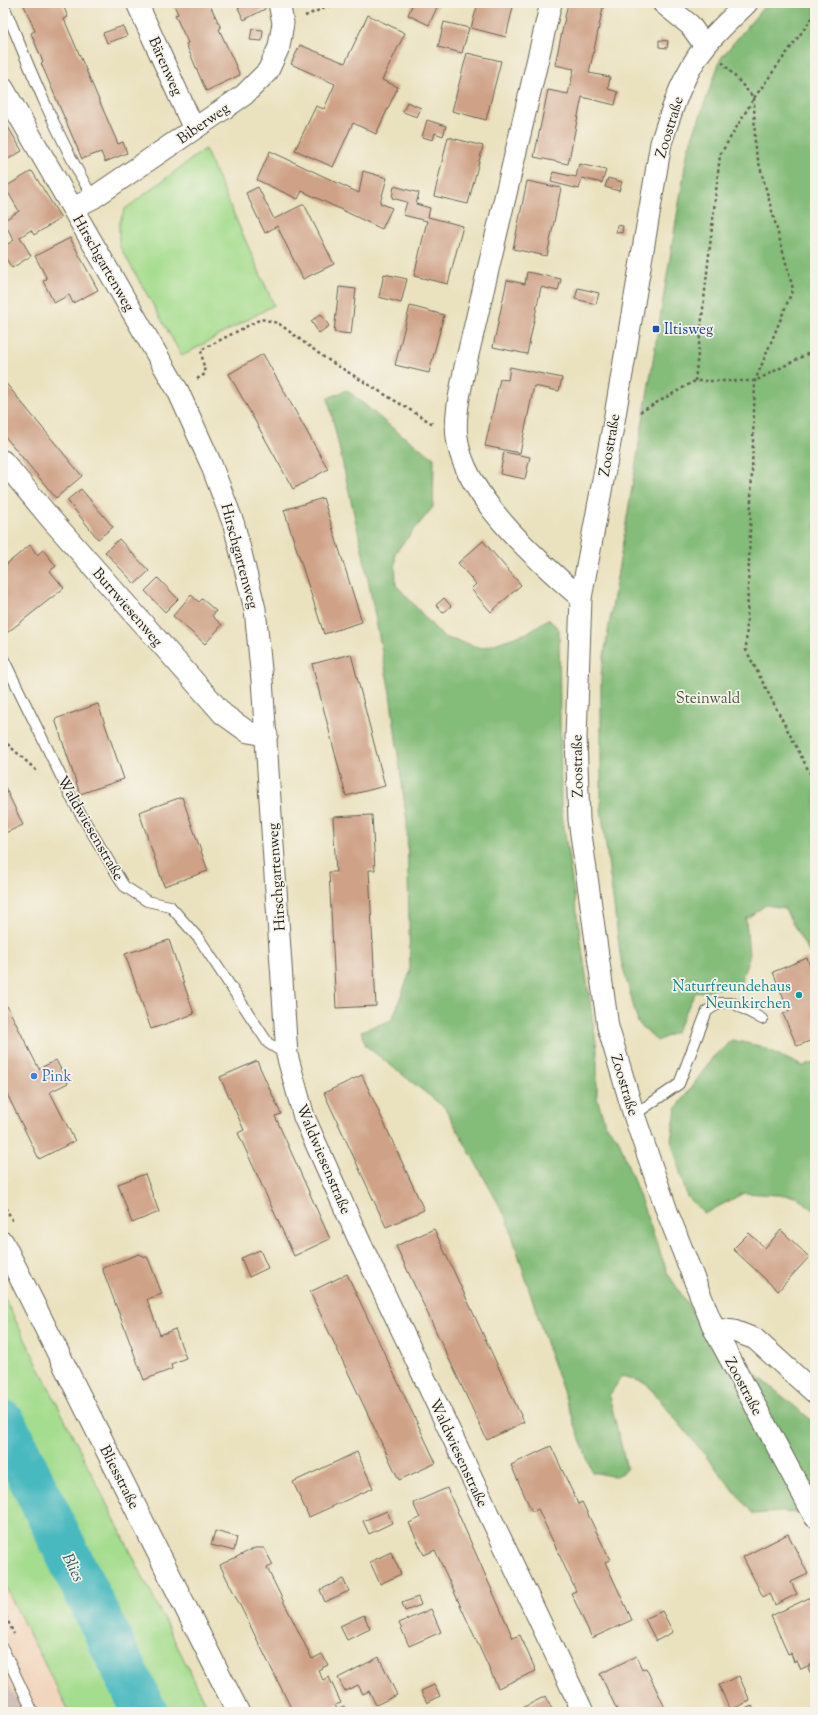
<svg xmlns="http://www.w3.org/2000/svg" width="818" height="1715" font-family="'Sorts Mill Goudy',serif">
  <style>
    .built { fill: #f2d5bd }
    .industrial { fill: #cfc1ba }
    .green { fill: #a5dd8e; stroke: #607c55 }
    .forest { fill: #84bc79; stroke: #506c4a }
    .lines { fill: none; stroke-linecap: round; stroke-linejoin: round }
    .river { stroke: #4ab9c0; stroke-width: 45 }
    .building { fill: #cfa287 }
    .service-casing { stroke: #646155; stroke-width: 12 }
    .minor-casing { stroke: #646155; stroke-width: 23 }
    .secondary-casing { stroke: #646155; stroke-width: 24 }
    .path { stroke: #646155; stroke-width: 2.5; stroke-dasharray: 3 3; stroke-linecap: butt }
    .service { stroke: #fff; stroke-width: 10 }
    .minor { stroke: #fff; stroke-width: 21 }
    .secondary { stroke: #fff; stroke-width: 22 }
    .transit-dot { fill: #1a4fb4; stroke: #f7f3e8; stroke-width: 1.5 }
    .culture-dot { fill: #0f9aa8; stroke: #f7f3e8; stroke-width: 1.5 }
    .shop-dot { fill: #3f7fe0; stroke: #f7f3e8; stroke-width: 1.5 }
    .labels { text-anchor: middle; stroke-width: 3.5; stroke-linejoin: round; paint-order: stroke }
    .street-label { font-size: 15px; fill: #1c1c1c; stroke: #f7f3e8 }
    .transit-label { font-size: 15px; fill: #164399; stroke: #f7f3e8; text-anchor: start }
    .park-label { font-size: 15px; fill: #45563e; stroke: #f7f3e8 }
    .culture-label { font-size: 15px; fill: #0d838f; stroke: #f7f3e8; text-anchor: end }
    .shop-label { font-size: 15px; fill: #366cbe; stroke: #f7f3e8; text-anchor: start }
    .water-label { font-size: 16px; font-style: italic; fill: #2e5b5e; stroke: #f7f3e8 }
  </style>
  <rect width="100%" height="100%" fill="#f7f3e8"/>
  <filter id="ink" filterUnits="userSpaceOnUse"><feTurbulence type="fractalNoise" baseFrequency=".025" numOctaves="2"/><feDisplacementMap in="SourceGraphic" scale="8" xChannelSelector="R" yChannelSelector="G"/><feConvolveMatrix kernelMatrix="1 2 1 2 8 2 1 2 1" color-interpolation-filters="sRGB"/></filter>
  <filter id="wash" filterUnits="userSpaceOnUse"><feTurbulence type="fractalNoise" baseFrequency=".012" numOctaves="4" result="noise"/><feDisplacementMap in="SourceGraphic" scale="16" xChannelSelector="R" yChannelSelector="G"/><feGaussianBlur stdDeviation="0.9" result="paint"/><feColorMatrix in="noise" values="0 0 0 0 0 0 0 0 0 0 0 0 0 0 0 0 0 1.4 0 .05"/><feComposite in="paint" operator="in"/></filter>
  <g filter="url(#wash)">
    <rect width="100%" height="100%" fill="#eae2bf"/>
    <path class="built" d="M3,1582L69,1712H3Z"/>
    <path class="industrial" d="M3,1672L22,1712H3Z"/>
    <g class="green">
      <path d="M205,149L274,305L182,356L119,245V224L125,209Z"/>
      <path d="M3,1295L210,1712H69L3,1582Z"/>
    </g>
    <g class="forest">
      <path d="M767,3H815V963L784,908L766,905L746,919L749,957L740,984L695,993L676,1032L657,1041L638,1023L621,960L601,808V674L688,149L721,58Z"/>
      <path d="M347,390L396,431L434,458L433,507L395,553L396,585L443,637L482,648L527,633L548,619L559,629L561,807L597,1049V1098L605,1124L618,1138L668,1274L709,1336L815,1423V1514L782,1512L753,1514L646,1383L622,1376L609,1396L627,1469L616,1477L592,1472L550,1355L507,1219L445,1108L366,1046L361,1031L392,1020L410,972L407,822L390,693L363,554L328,398Z"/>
      <path d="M732,1040L760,1046L802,1066L815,1063V1211L796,1196L744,1193L704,1214L687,1197L671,1140L676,1109L713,1057Z"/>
    </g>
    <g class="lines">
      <path class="river" d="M3,1422L145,1712"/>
    </g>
    <g id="blocks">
      <g class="building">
        <path d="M23,3H62L68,17L64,19L118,144L123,142L127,153L105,162L101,152L82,159L41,63L43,62L31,33L35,31Z"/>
        <path d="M173,3H209L221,28L219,29L240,75L206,91L186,44L188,43L175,15L178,14Z"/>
        <path d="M248,3H263L265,9L244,20L238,8Z"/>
        <path d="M413,3H439L429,25L408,15Z"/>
        <path d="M478,3H514L506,37L471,28Z"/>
        <path d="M568,3H604L589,73L610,77L608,89L618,92L615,105L582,97L568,164L534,157L548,90L568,94L574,69L555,65Z"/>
        <path d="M368,15L405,33L382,80L398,87L376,134L353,123L333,167L295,150L316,106L324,109L335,84L291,64L300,45L345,63Z"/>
        <path d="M444,22L469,28L462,53L438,47Z"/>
        <path d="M123,26L127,36L107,43L103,33Z"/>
        <path d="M252,29L263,30L262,41L250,40Z"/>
        <path d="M659,40L668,41L667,48L659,47Z"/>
        <path d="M467,53L501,61L486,120L452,111Z"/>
        <path d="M407,102L421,108L417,117L403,112Z"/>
        <path d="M3,118L22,151L3,162Z"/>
        <path d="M427,120L446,126L443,136L435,133L433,140L422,137Z"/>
        <path d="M448,137L483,146L468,204L434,196Z"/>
        <path d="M270,151L359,193L363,171L387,178L380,203L392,208L382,229L302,191L298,199L257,180Z"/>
        <path d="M579,164L606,170L602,183L582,178L579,189L551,182L553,172L576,177Z"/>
        <path d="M32,171L61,218L34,235L31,230L20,237L31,256L12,268L3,254V247L14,240L3,221L19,211L5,187Z"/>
        <path d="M608,178L622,182L619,191L605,187Z"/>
        <path d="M527,181L561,188L547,256L513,249Z"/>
        <path d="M394,186L419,193L416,204L430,208L428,217L463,226L448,284L414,276L427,221L403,215L407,202L392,198Z"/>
        <path d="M258,187L274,219L304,204L334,264L303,279L277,226L265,233L246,193Z"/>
        <path d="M617,225L623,226L622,233L616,232Z"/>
        <path d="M70,238L98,290L73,303L69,295L54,303L43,281L47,279L35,256Z"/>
        <path d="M527,272L561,279L558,291L541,287L527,354L493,347L507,280L525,284Z"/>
        <path d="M384,274L407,279L401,303L379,297Z"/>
        <path d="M339,287L356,289L351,334L334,332Z"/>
        <path d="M578,288L599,293L596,304L575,299Z"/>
        <path d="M410,306L444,315L429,373L395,365Z"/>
        <path d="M321,314L329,326L319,333L311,321Z"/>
        <path d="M263,354L328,469L293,489L229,374Z"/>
        <path d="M510,367L562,378L559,391L534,386L520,453L485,446L500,379L508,380Z"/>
        <path d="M4,381L82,476L56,498L3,434Z"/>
        <path d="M504,452L530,457L525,479L500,474Z"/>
        <path d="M81,489L113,527L98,539L67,500Z"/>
        <path d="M323,498L362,622L324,634L284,510Z"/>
        <path d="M119,539L149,571L135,584L105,552Z"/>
        <path d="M483,541L521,585L491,612L471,589L476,584L458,563Z"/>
        <path d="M30,545L37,555L43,550L56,566L50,571L64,588L3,636V567Z"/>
        <path d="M158,578L178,599L165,612L145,591Z"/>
        <path d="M191,595L199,602L202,599L216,611L212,616L222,625L205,644L173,616Z"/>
        <path d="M444,598L451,606L443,613L436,605Z"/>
        <path d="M351,654L385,786L346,796L312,664Z"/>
        <path d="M98,704L124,779L80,794L55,719Z"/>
        <path d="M3,783L23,825L3,834Z"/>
        <path d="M182,797L208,871L164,886L139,812Z"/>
        <path d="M372,815L375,870H369L376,1006L336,1008L329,872H336L333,817Z"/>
        <path d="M169,940L194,1014L151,1029L125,954Z"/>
        <path d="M807,958L815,978V1039L797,1046L783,1014L789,1012L773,972Z"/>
        <path d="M7,1006L39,1069L56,1060L68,1083L50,1092L75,1141L39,1159L3,1086V1008Z"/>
        <path d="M257,1061L281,1114L275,1116L330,1239L294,1256L238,1133L244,1130L220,1077Z"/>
        <path d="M362,1075L424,1210L386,1227L324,1093Z"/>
        <path d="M145,1174L159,1212L132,1223L118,1184Z"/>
        <path d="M434,1229L524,1422L487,1440L396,1246Z"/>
        <path d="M781,1230L809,1257L778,1291L733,1249L749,1233L765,1248Z"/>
        <path d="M260,1250L268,1268L249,1277L241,1258Z"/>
        <path d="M139,1254L148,1258L162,1294L147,1299L160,1335L175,1329L186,1358L171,1364L172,1369L144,1380L102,1268Z"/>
        <path d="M347,1274L436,1463L399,1480L310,1292Z"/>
        <path d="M551,1446L578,1504L582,1502L610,1560L605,1562L632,1620L592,1638L571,1593L576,1591L538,1509L532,1512L511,1465Z"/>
        <path d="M357,1452L373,1488L309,1517L293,1482Z"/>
        <path d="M447,1488L513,1638L520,1635L536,1671L498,1688L435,1550L424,1555L409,1523L420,1518L413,1503Z"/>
        <path d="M387,1511L392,1523L369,1534L363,1521Z"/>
        <path d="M215,1531L237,1537L234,1551L211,1545Z"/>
        <path d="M788,1534L808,1574L791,1582L797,1594L775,1605L770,1593L763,1597L743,1557Z"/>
        <path d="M255,1548H264L273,1565L267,1568L312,1659L322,1654L328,1665L318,1670L323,1680L329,1677L341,1703L335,1705L337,1709L344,1706L347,1712H293L220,1565Z"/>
        <path d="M391,1552L401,1574L380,1584L370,1562Z"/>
        <path d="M343,1579L349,1591L325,1602L320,1590Z"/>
        <path d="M815,1595V1663L801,1669L797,1661L794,1662L791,1653L788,1654L771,1616Z"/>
        <path d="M418,1597L421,1605L405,1611L402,1603Z"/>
        <path d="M431,1609L441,1632L409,1646L399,1623Z"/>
        <path d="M662,1611L673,1632L656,1641L645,1619Z"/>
        <path d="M364,1615L370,1629L347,1640L340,1626Z"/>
        <path d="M636,1656L642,1669L646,1668L667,1712H618L600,1674Z"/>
        <path d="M379,1657L397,1695L376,1705L369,1691L363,1694L358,1685L345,1691L338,1678Z"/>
        <path d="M815,1664V1682L808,1668Z"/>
        <path d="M739,1676L750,1701L730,1710L719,1685Z"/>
        <path d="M434,1685L440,1696L427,1703L421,1691Z"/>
        <path d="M546,1696L553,1712H514Z"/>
        <path d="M752,1706L755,1712H738Z"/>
      </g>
    </g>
  </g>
  <g filter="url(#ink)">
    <use href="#blocks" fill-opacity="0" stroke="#646155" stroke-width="1"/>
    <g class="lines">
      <g class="service-casing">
        <g id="service">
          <path d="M3,3C30,70 57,136 93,198"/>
          <path d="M3,658L74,803L124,886L147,901L170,906L200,940L268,1043L287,1055"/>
          <path d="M634,1115L679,1084L707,1011L719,1003H733L762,1019"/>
          <path d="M3,1649L33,1712"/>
        </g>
      </g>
      <g class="minor-casing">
        <g id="minor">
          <path d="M137,3L194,129"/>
          <path d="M551,3L465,367C461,388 454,416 457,437C463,495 538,561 581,598"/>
          <path d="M663,3L690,25L705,46"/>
          <path d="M747,3C733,17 718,30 706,45C683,73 672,109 661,143L613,427L581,598L576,737L579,820L608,1027L634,1115L668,1214L714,1329L815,1517"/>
          <path d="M3,88L178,391L211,464L234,525L255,609L262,680L287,1055L304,1117L359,1240L583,1712"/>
          <path d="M73,208L93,198L244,95L268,71L279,47L283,23L279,3"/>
          <path d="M3,461L50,518L223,714L248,732L267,735"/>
          <path d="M714,1329L734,1331L755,1339L815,1393"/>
        </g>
      </g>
      <g class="secondary-casing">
        <path id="secondary" d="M3,1243L238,1712"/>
      </g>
      <g class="path">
        <path d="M305,16L336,3"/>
        <path d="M722,62L754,98L755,148L793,289L755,381L746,650L815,783"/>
        <path d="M197,379L205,374L201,350L261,319L278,323L325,358L433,424"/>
        <path d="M695,381L720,155L754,98L815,14"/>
        <path d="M640,412L695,381H755L815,350"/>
        <path d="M3,740L37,771"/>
        <path d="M3,1202L13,1222"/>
        <path d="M3,1611L14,1634"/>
      </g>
      <use href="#service" class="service"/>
      <use href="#minor" class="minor"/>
      <use href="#secondary" class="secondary"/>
    </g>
  </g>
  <rect class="transit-dot" x="652" y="325" width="8" height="8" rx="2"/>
  <circle class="culture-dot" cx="799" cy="995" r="4"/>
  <circle class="shop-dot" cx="34" cy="1076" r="4"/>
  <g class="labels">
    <g class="street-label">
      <text transform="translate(166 66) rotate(66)" y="5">Bärenweg</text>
      <text transform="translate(203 123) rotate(-35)" y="5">Biberweg</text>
      <text transform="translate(669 127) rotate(-73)" y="5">Zoostraße</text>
      <text transform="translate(104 263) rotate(60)" y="5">Hirschgartenweg</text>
      <text transform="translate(609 445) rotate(-80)" y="5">Zoostraße</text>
      <text transform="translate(240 556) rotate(75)" y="5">Hirschgartenweg</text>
      <text transform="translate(128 607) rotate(49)" y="5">Burrwiesenweg</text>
      <text transform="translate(577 766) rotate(-91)" y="5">Zoostraße</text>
      <text transform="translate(91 828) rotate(60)" y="5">Waldwiesenstraße</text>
      <text transform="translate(276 877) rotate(-94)" y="5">Hirschgartenweg</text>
      <text transform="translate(625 1085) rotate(73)" y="5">Zoostraße</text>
      <text transform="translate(324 1159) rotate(67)" y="5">Waldwiesenstraße</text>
      <text transform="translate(744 1386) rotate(62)" y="5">Zoostraße</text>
      <text transform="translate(459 1453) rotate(65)" y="5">Waldwiesenstraße</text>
      <text transform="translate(120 1477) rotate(63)" y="5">Bliesstraße</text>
    </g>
    <g class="transit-label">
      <text x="664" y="334">Iltisweg</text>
    </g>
    <g class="park-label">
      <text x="708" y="703">Steinwald</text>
    </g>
    <g class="culture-label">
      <text x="791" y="991">Naturfreundehaus<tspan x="791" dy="17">Neunkirchen</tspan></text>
    </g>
    <g class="shop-label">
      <text x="42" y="1081">Pink</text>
    </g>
    <g class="water-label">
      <text transform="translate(74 1567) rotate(64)" y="6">Blies</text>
    </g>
  </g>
  <rect width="818" height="1715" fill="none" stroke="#f7f3e8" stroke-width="16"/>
</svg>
